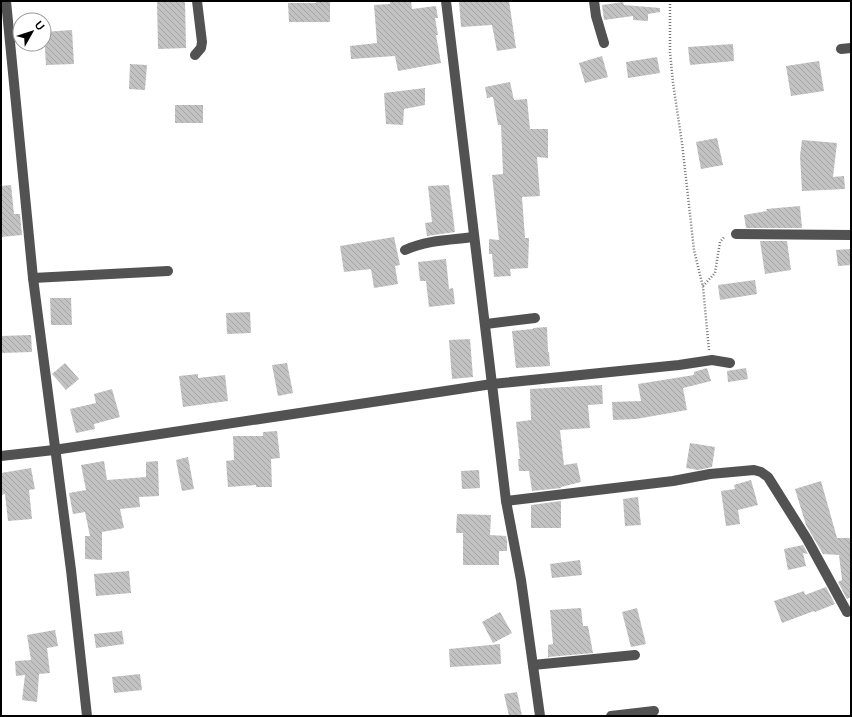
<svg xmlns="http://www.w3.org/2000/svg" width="852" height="717" font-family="Lato,sans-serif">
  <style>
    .building { fill: url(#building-back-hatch) }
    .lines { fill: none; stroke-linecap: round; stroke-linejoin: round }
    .path { stroke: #747474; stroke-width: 2.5; stroke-dasharray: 1 2; stroke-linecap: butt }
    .minor { stroke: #525252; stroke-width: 10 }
  </style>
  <defs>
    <pattern id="building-back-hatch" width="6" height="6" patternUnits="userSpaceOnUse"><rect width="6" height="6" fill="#c2c2c2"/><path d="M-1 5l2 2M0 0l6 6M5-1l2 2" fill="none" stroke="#a5a5a5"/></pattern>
  </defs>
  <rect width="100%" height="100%" fill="#fff"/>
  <g class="building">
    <path d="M157,1H185L186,48L158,49Z"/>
    <path d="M316,1H330V22H289L288,3H316Z"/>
    <path d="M399,1H411L412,9L436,6L438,18H435L438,35H436L441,63L398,71L395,56L351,59L350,46L377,43L374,5L390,4V2Z"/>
    <path d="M459,1H509L516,48L497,51L492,25L461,27Z"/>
    <path d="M623,2L624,5L660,8V12L648,14V21L633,20V16L604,20L602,5Z"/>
    <path d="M72,30L74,64L46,65L44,32Z"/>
    <path d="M733,44L734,61L690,65L688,47Z"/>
    <path d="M602,56L608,77L585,83L579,63Z"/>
    <path d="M657,57L660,73L628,78L626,62Z"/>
    <path d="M819,61L824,91L791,96L786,66Z"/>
    <path d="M130,64L147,65L145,90L129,89Z"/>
    <path d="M510,82L514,100L527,99L530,129H548V158L537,157L540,196L522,197L525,238H529L528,268L510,269L511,276L494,277L492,254H489V239L499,240L492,175L503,174L501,125H498L493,97L487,98L485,87Z"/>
    <path d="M425,88V105L404,109L403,125L386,124L384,93Z"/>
    <rect x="175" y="105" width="28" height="18"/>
    <path d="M717,138L723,165L701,169L696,142Z"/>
    <path d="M802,140L837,143L833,177L844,176L845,189L802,191L800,156Z"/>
    <path d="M11,185L14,214H20L22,235L1,237V186Z"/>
    <path d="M449,185L455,232L427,236L425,223L432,222L428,186Z"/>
    <path d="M800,206L802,228H746L744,215L767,211L766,209Z"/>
    <path d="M394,237L400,265L395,266L398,284L374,288L371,269L344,272L340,246Z"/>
    <path d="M760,241H787L791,270L765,274Z"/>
    <path d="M851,249V265L838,266L836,250Z"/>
    <path d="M446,259L449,289L453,288L455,304L429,307L426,281H420L418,262Z"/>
    <path d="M755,280L757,294L720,300L718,285Z"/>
    <path d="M50,298H71L72,325H51Z"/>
    <path d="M250,312L251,333L227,334L226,313Z"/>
    <path d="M547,327L548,352H549L550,366L516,368L512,331L533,329V328Z"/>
    <path d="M31,335L32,352L1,353V336Z"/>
    <path d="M470,339L473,377L452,379L449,340Z"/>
    <path d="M65,363L79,379L66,390L52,374Z"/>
    <path d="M287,363L293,393L278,396L272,365Z"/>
    <path d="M707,368L711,381L683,388L687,410L636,419L613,420L612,402L641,401L638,384L694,375V372Z"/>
    <path d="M746,368L748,379L728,382L727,371Z"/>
    <path d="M198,374V378L225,375L228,401L183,407L179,376Z"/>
    <path d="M602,385L603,404L588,405L590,428L560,430L564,465L577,463L581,482L561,487V488L532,491L529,471H519L518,459H520L516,422L531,420L530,389Z"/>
    <path d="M112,389L120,417L94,424L95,429L76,433L70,409L96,403L94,394Z"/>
    <path d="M277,431L280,458L271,459L272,487H256V485L228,487L226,461L234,460L233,436H263V432Z"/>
    <path d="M690,443L715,447L712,467L698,470L686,468Z"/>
    <path d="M188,457L194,489L182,491L176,460Z"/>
    <path d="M104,461L107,480L146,477V462L158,461L159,496L139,497L140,507L120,509L124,528L102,532V560L85,559V536H90L85,512L73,514L69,493L86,490L81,465Z"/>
    <path d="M31,468L35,489L29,490L32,519L8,521L5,494L1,495V473Z"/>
    <path d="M479,470L480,488L462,489L461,471Z"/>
    <path d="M751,480L758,505L738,510L740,524L726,526L721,491L735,489L734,485Z"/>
    <path d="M821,481L837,538H851V597L847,599L838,582L842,580L839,555L823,554L806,525L795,489Z"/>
    <path d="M638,497L641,525L625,526L623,499Z"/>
    <path d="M561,501V528H531V505Z"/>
    <path d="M457,514L491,515L490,535L506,536L507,541V551H499V565H463V533H456Z"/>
    <path d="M803,545L808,554L803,553L806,566L788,570L784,549Z"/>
    <path d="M580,560L582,575L552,578L550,564Z"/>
    <path d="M129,571L131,593L96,596L94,574Z"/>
    <path d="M826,587L835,604L815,612L814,611L782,623L774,601L804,591L805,595Z"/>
    <path d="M581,608L583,626H588L593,653L548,657V645L553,644L550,610Z"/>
    <path d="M637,608L646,644L631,647L622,612Z"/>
    <path d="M500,612L512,633L493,643L482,622Z"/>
    <path d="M55,630L58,646L47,648L50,673L39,674L37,702L22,700L25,675L16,676L15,661L31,660L27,635Z"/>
    <path d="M122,631L124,644L96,648L94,634Z"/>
    <path d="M500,644L501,664L450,667L449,649Z"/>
    <path d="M140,674L142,690L114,693L112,677Z"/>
    <path d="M517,692L522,716H509L504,694Z"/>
  </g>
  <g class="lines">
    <g class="path">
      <path d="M670,1V52L673,83L682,143L694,250L703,287L709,350"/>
      <path d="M703,286L715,273L720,242L725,236"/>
    </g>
    <g class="minor">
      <path d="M6,1L33,278L71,570L87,716"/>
      <path d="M446,1L506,501L521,580L540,716"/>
      <path d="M594,1L596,16L604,43"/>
      <path d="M841,49L851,48"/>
      <path d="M195,55L201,48L202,42L197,1"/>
      <path d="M736,234L851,235"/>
      <path d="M405,250C427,240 450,240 474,237"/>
      <path d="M33,278L168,271"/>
      <path d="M486,324L535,318"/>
      <path d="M1,456L54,450L492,384L679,365L712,360L730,363"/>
      <path d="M506,501L673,481L710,474L754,470L761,472L768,477L807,539L847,612"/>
      <path d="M533,665L635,655"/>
      <path d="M611,716L654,711"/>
    </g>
  </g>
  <rect width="852" height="717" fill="none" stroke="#000000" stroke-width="4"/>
  <g transform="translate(32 32) rotate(51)"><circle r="19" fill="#ffffff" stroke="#999999"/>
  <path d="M0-3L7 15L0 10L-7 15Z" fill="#000000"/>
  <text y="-6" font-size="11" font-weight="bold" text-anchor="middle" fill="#000000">U</text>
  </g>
</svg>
